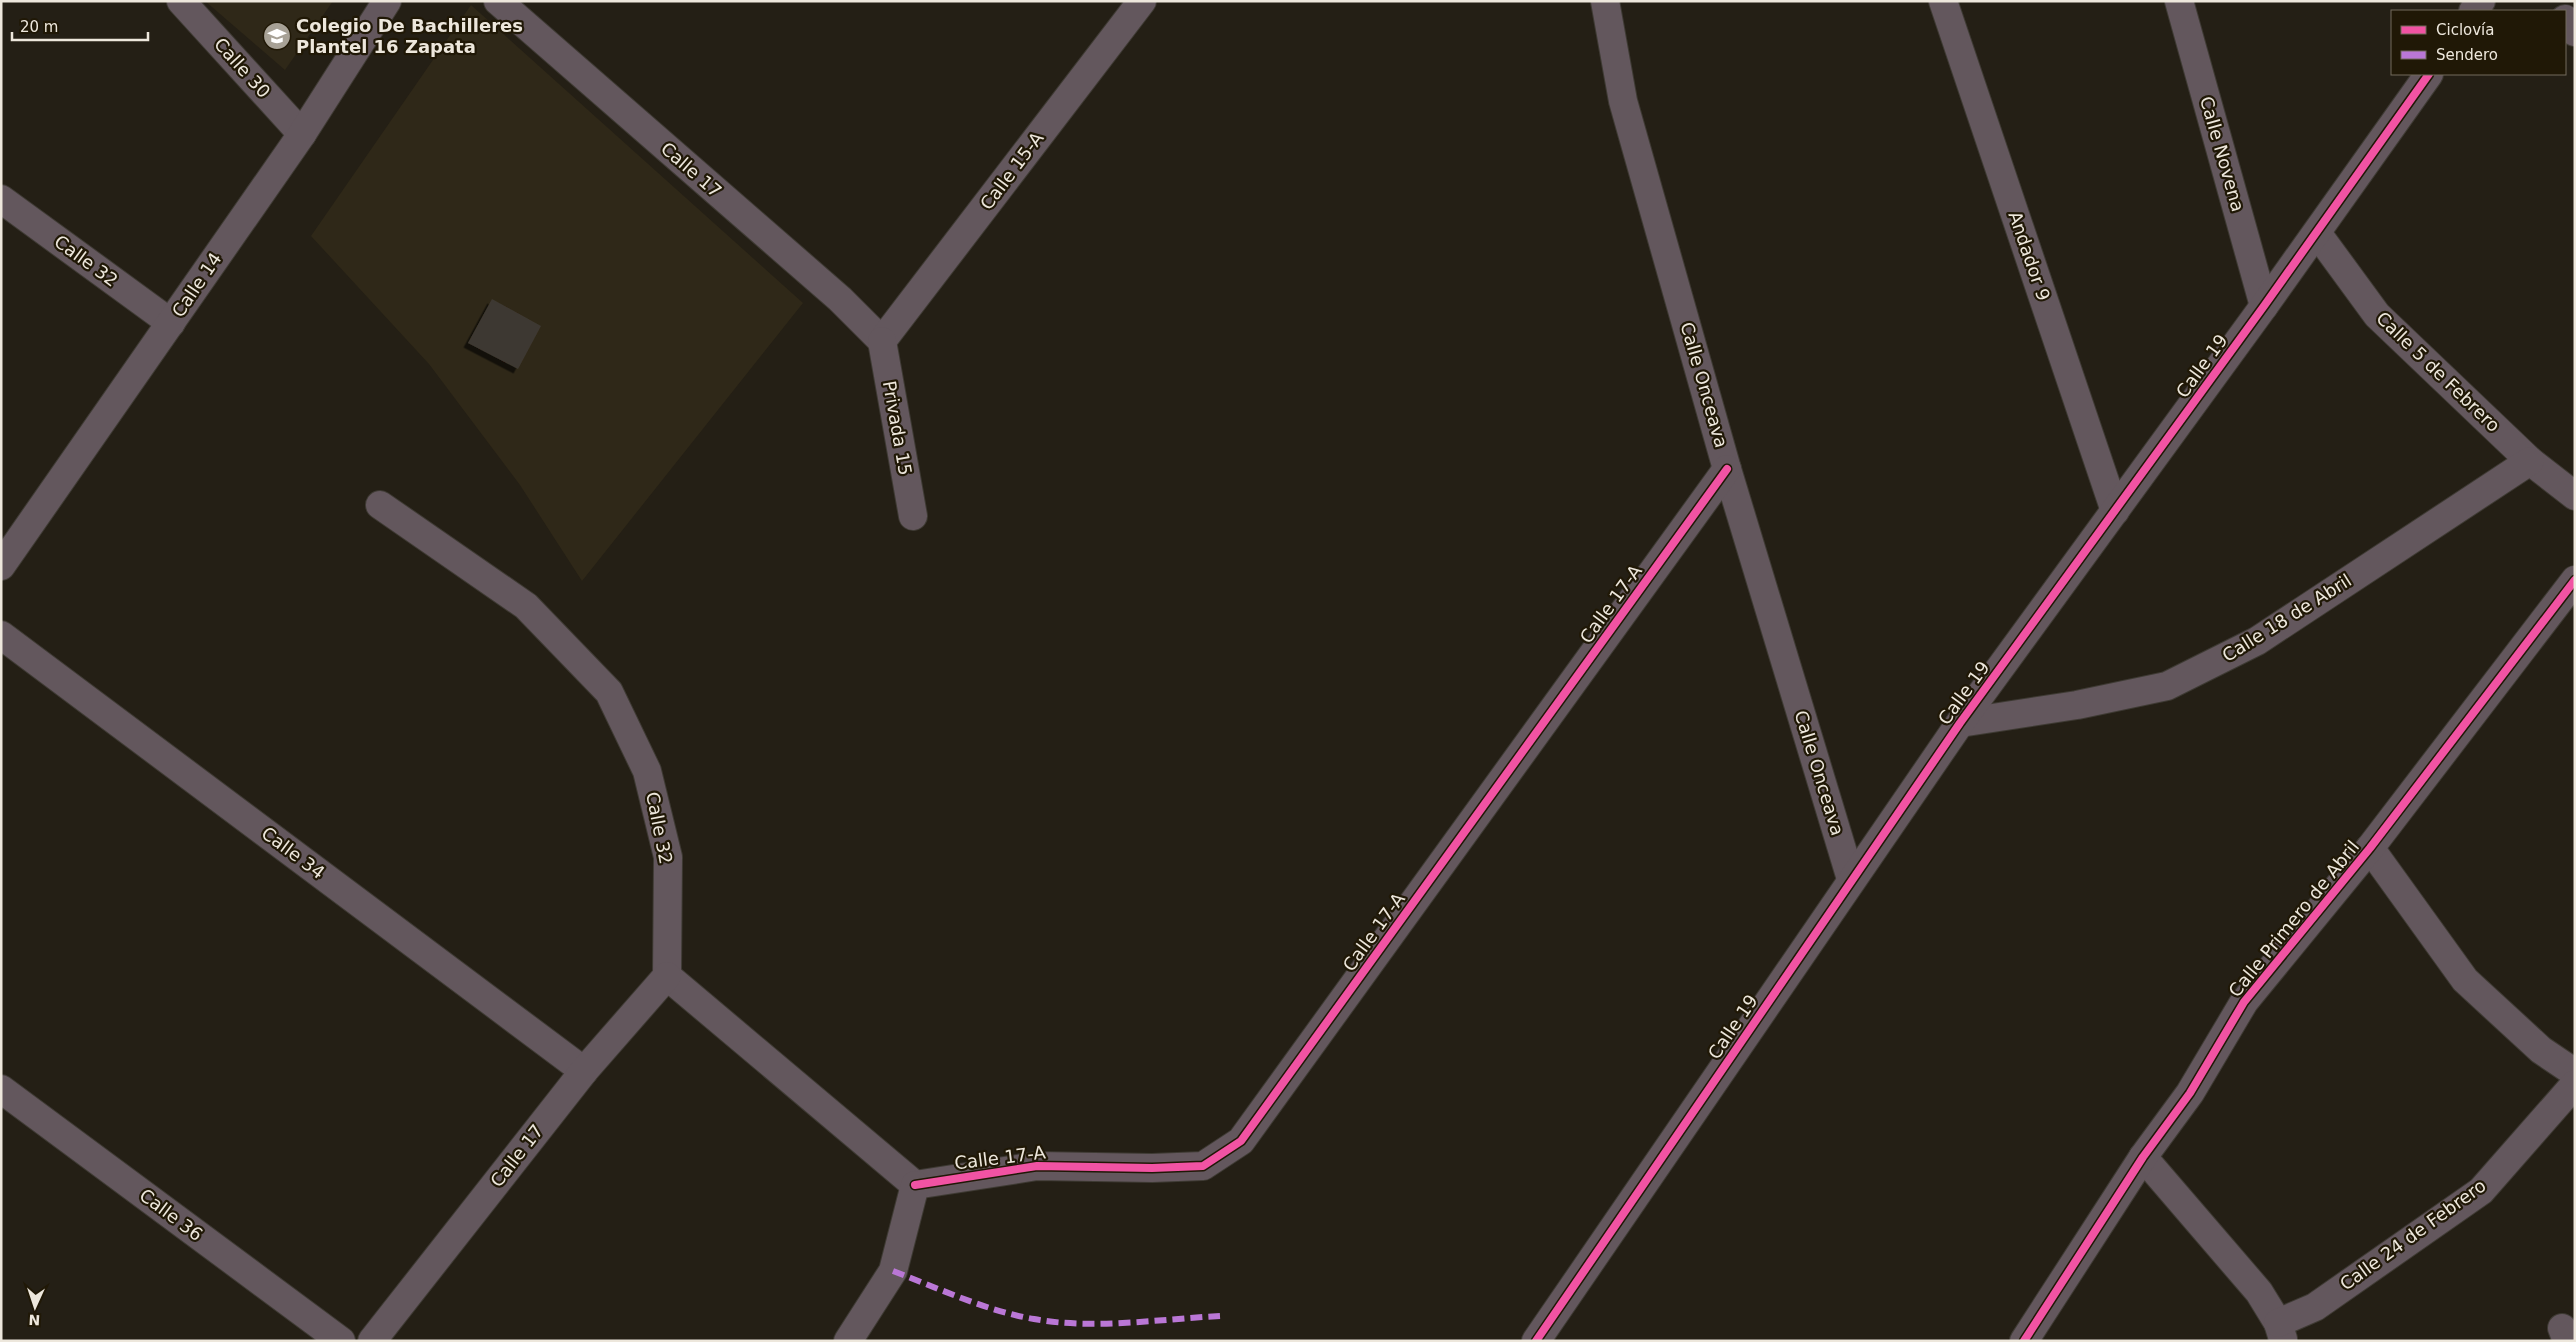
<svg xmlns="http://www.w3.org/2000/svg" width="2576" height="1342" font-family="'DejaVu Sans',sans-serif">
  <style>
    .education { fill: #2f2818 }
    .building { fill: #3e3831; filter: url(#shadow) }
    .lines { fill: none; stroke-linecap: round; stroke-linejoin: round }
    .minor-casing { stroke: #3e3a33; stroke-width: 30 }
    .minor { stroke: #63575d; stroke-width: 28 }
    .quiet { stroke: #ba77d6; stroke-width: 6; stroke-dasharray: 12 6; stroke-linecap: butt }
    .cycleway-casing { stroke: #201806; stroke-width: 11 }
    .cycleway { stroke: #f153a3; stroke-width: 8 }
    .labels { text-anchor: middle; stroke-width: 4.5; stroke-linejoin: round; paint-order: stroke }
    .poi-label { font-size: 18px; font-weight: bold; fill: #ede7dc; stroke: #201806; text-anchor: start }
    .street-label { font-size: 18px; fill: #ede7dc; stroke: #201806 }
  </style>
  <defs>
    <filter id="shadow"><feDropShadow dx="-4.5" dy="4.5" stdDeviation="0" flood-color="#0009"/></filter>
  </defs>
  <rect width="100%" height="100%" fill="#241f15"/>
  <g class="education">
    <path d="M205,1H333L285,70Z"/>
    <path d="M471,5L803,303L582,581L520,485L429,364L311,236Z"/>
  </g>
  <path class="building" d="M492,299L541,326L518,369L468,343Z"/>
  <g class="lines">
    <g class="minor-casing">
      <g id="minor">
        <path d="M181,1L302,134"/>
        <path d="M498,1L840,299L882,341"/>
        <path d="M1605,1L1623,101L1727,469L1851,879"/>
        <path d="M1943,1L2115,511"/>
        <path d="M2179,1L2264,306"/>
        <path d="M2473,11L2481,1"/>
        <path d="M2565,19L2575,32"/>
        <path d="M1,199L171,323"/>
        <path d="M2317,233L2377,315L2530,461L2575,496"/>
        <path d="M882,341L1142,1"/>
        <path d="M882,341L913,516"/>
        <path d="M380,505L526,606L609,692L647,771L668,857L667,976L915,1185"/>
        <path d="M1,566L302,134L387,1"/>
        <path d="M1,635L584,1071"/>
        <path d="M1960,723L2077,705L2167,686L2257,641L2530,461"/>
        <path d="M2370,848L2465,980L2541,1050L2575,1073"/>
        <path d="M1,1089L341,1341"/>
        <path d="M2143,1157L2259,1292L2278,1323L2283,1339"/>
        <path d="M915,1185L1037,1166L1152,1168L1203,1166L1241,1141L1727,469"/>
        <path d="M2278,1323L2315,1307L2481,1191L2575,1084"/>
        <path d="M2562,1328L2567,1341"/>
        <path d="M372,1341L584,1071L667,976"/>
        <path d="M848,1341L893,1271L915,1185"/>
        <path d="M1536,1341L1960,723L2264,306L2429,74"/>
        <path d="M2024,1341L2143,1157L2190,1093L2244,1002L2370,848L2575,580"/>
      </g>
    </g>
    <use href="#minor" class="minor"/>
    <path class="quiet" d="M893,1271C938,1288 986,1311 1034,1319C1092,1330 1161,1319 1220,1316"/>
    <g class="cycleway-casing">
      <g id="cycleway">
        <path d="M915,1185L1037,1166L1152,1168L1203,1166L1241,1141L1727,469"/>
        <path d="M1536,1341L1960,723L2264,306L2429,74"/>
        <path d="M2024,1341L2143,1157L2190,1093L2244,1002L2370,848L2575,580"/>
      </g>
    </g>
    <use href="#cycleway" class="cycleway"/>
  </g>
  <defs>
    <g id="school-disc" transform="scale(1.4375)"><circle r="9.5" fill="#a7a196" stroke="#201806"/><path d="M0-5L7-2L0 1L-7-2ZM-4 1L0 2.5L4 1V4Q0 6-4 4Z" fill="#fff"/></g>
  </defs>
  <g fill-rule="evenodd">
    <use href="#school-disc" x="277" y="36"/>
  </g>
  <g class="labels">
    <g class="poi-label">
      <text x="296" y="32">Colegio De Bachilleres<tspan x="296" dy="21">Plantel 16 Zapata</tspan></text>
    </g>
    <g class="street-label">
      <text transform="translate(242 68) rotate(48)" y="6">Calle 30</text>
      <text transform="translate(2222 154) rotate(74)" y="6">Calle Novena</text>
      <text transform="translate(691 170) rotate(41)" y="6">Calle 17</text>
      <text transform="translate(1012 171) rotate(-53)" y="6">Calle 15-A</text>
      <text transform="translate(2029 256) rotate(71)" y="6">Andador 9</text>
      <text transform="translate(86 261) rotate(36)" y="6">Calle 32</text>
      <text transform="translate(197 285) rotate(-56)" y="6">Calle 14</text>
      <text transform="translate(2202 366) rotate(-54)" y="6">Calle 19</text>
      <text transform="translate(2438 372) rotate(44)" y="6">Calle 5 de Febrero</text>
      <text transform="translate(1704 385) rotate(74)" y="6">Calle Onceava</text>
      <text transform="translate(897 428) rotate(80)" y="6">Privada 15</text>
      <text transform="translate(1611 604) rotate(-54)" y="6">Calle 17-A</text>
      <text transform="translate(2287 618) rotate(-32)" y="6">Calle 18 de Abril</text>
      <text transform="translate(1964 693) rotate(-54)" y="6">Calle 19</text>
      <text transform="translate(1819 773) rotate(73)" y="6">Calle Onceava</text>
      <text transform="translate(659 828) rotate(79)" y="6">Calle 32</text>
      <text transform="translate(293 853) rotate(37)" y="6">Calle 34</text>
      <text transform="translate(2294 919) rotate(-51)" y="6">Calle Primero de Abril</text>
      <text transform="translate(1374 932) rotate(-54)" y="6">Calle 17-A</text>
      <text transform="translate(1733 1027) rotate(-56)" y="6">Calle 19</text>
      <text transform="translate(517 1156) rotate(-52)" y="6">Calle 17</text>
      <text transform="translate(1000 1158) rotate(-7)" y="6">Calle 17-A</text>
      <text transform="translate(171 1215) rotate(37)" y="6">Calle 36</text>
      <text transform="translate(2413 1235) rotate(-36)" y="6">Calle 24 de Febrero</text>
    </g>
  </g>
  <rect width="2576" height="1342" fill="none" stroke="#ede7dc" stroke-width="5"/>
  <rect x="2391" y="10" width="175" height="65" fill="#201806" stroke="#726b5c"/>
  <rect x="2401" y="26" width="25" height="8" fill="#f153a3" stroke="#726b5c"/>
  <text x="2436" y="35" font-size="15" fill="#ede7dc">Ciclovía</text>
  <rect x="2401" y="51" width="25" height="8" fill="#ba77d6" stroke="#726b5c"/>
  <text x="2436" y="60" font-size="15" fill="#ede7dc">Sendero</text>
  <g transform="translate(35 1307) rotate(183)" stroke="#201806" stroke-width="4" paint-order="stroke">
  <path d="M0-4L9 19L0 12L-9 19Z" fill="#ede7dc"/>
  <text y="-8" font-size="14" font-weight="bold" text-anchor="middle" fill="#ede7dc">N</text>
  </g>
  <path d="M12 32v8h136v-8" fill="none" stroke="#ede7dc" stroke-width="2.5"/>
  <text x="20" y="32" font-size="15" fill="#ede7dc" stroke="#201806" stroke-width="4" paint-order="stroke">20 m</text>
</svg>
